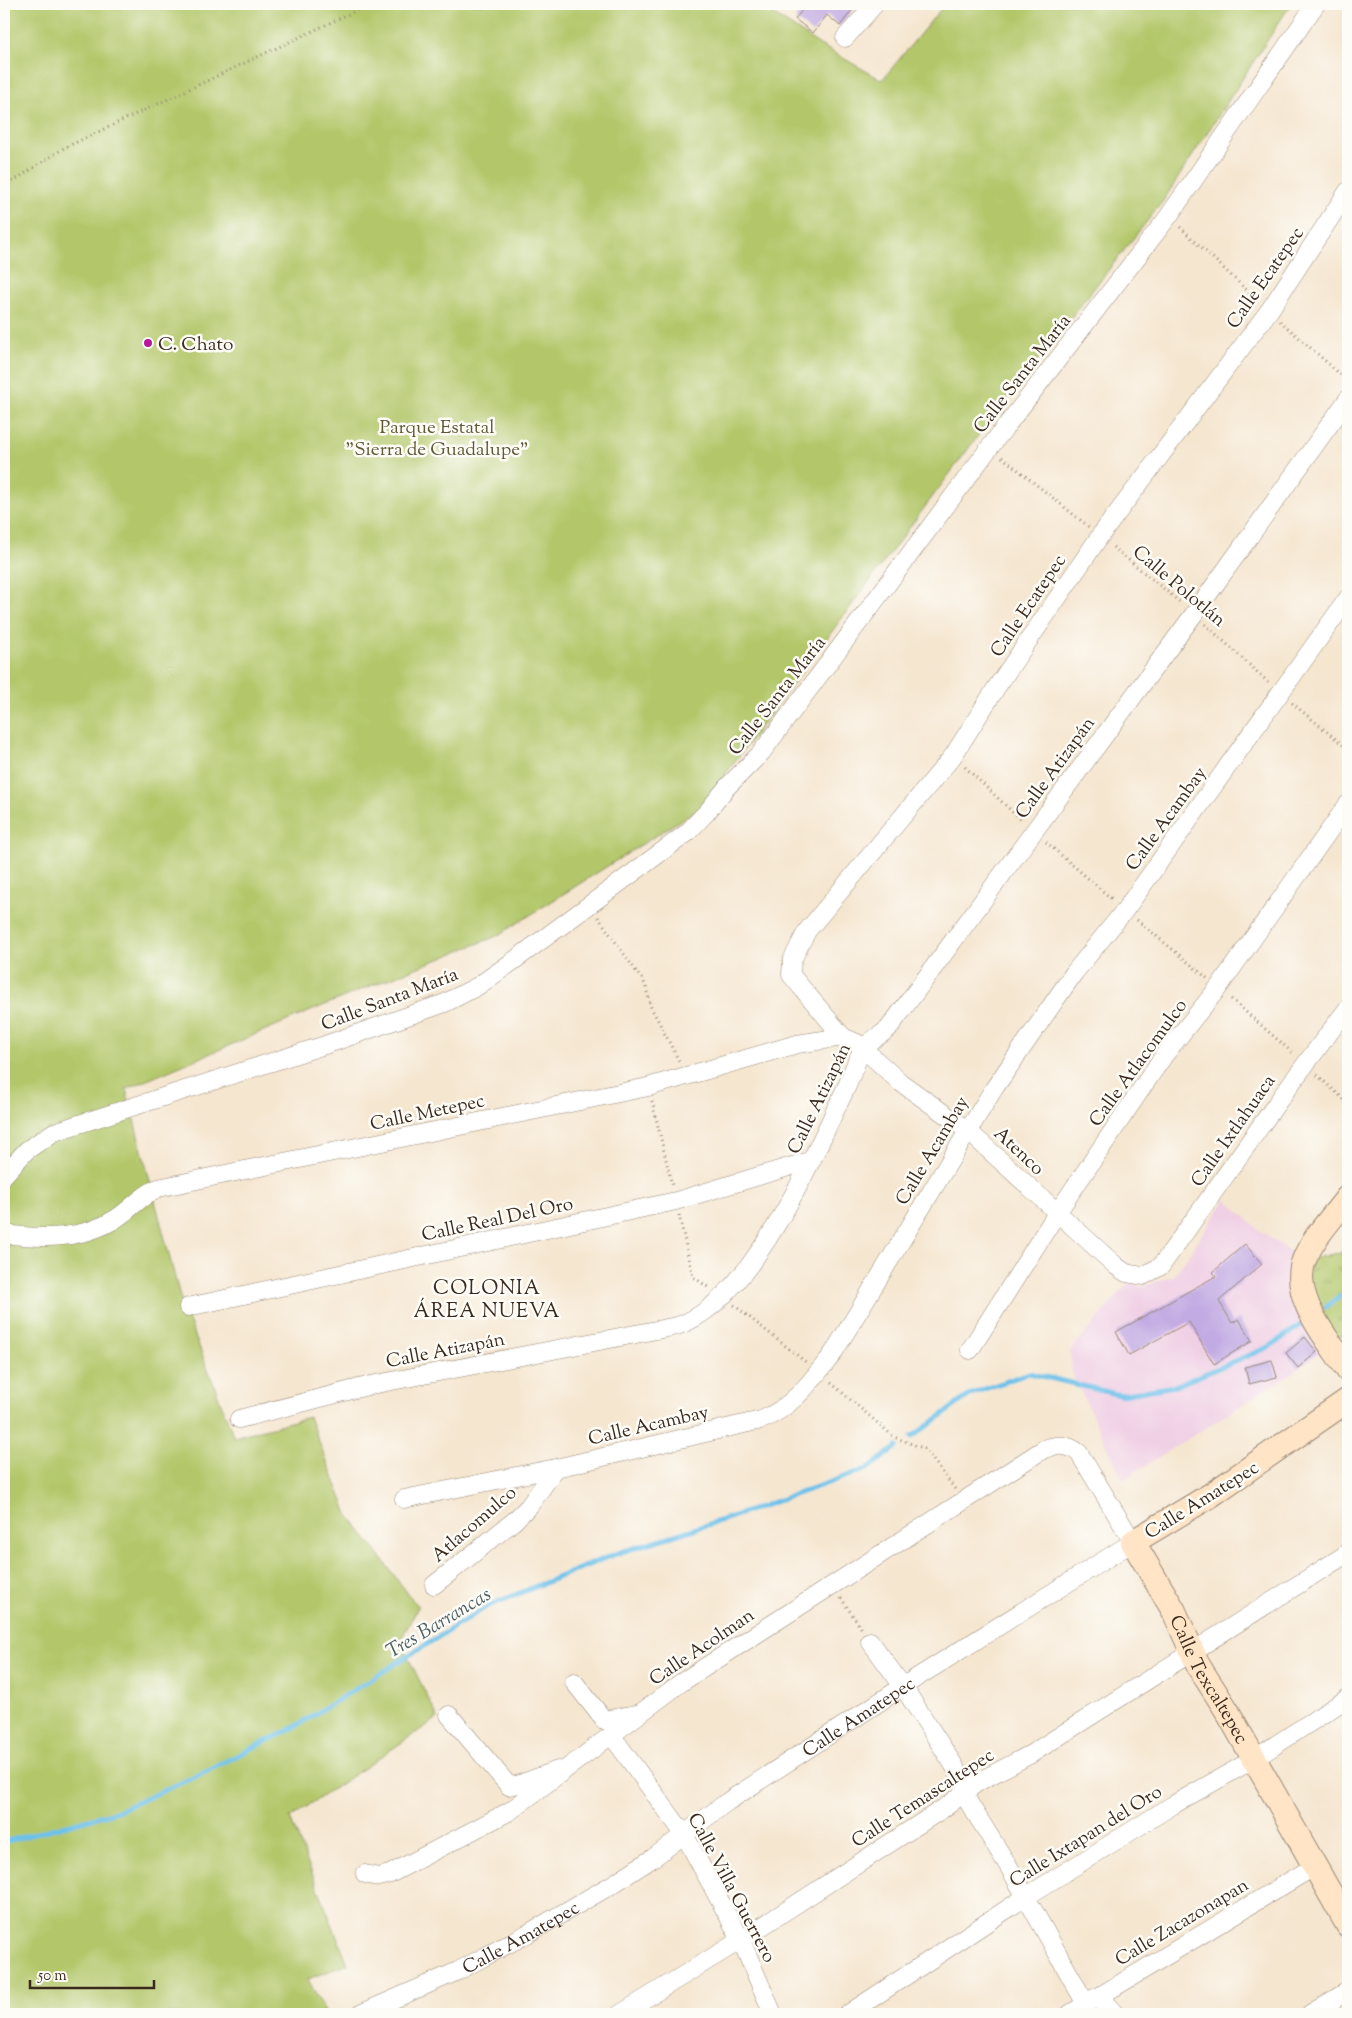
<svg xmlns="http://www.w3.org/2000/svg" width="1352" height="2018" font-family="'Sorts Mill Goudy',serif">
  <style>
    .built { fill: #f0d0e5 }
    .grass { fill: url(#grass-tufts); stroke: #777844 }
    .park { fill: #b3c76b; stroke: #777844 }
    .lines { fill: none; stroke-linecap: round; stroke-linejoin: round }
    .stream { stroke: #6dc1ea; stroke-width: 5 }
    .building { fill: #c2abe3 }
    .street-casing { stroke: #988877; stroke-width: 19 }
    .secondary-casing { stroke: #988877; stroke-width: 26 }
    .path { stroke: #988877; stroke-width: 3; stroke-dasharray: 1 4; stroke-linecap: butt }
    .street { stroke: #fff; stroke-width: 18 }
    .secondary { stroke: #ffe4c6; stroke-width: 24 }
    .poi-dot { fill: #b5179e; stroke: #fdfcf7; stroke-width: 2 }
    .labels { text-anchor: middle; stroke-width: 5; stroke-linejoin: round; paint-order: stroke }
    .street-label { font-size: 19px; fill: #3b2a1e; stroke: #fdfcf7 }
    .poi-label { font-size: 19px; fill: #3b2a1e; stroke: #fdfcf7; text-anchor: start }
    .park-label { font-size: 19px; fill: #5f5935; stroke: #fdfcf7 }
    .neighbourhood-label { font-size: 20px; letter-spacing: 1px; fill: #3b2a1e; stroke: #fdfcf7 }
    .water-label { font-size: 20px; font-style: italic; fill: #4c5f65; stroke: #fdfcf7 }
  </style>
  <defs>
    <pattern id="grass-tufts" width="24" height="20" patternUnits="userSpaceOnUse" patternTransform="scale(1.25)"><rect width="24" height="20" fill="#b3c76b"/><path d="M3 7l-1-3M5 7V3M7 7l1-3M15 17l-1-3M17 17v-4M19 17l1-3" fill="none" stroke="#93a257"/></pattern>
  </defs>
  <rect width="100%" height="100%" fill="#fdfcf7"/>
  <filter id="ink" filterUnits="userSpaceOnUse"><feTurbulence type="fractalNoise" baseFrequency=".02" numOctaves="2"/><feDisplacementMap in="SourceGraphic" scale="10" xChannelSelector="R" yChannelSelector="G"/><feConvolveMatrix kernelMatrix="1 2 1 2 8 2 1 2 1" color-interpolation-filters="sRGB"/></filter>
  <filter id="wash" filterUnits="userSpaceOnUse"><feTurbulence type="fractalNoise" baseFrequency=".0096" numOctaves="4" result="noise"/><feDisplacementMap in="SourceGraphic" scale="20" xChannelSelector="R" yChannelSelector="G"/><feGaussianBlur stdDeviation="1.12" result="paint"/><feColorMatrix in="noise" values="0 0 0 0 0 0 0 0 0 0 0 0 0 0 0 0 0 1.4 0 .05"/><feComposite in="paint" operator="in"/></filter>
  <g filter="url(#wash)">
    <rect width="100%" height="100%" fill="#f5e6d0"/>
    <path class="built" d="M1226,1199L1258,1229L1302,1260L1330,1346L1295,1371L1123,1480L1072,1373L1070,1351L1132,1279L1140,1287L1174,1276Z"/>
    <path class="grass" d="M1344,1252H1348V1329L1330,1346L1302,1260Z"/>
    <path class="park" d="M4,4H726L767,10L820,45L882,80L945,4H1291L1163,201L986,425L701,807L497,936L363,989L126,1089L180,1297L234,1437L309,1417L348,1514L418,1607L400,1641L438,1718L290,1818L348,1964L308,1979L326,2014H4Z"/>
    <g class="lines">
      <g class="stream">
        <path d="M1326,1307L1348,1291"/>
        <path d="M912,1437L971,1394L1029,1373L1120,1395L1175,1386L1269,1347L1302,1324"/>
        <path d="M4,1842L115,1812L192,1778L293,1728L488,1606L618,1553L732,1517L867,1469L897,1447"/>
      </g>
    </g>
    <g id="blocks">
      <g class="building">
        <path d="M807,4H857L840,26L827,15L813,33L795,19Z"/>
        <path d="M1245,1244L1262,1264L1219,1301L1232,1323L1239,1319L1252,1341L1214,1364L1189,1322L1129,1355L1116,1332L1216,1276L1213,1272Z"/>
        <path d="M1305,1337L1317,1352L1298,1368L1286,1353Z"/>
        <path d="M1272,1360L1277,1377L1249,1384L1245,1367Z"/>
      </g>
    </g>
  </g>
  <g filter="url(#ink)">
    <use href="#blocks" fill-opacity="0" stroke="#988877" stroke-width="1"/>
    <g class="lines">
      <g class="street-casing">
        <g id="street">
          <path d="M845,38L875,4"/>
          <path d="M843,1037L791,975L792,960L807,931L953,756L996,688L1100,536L1269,311L1348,191"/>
          <path d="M4,1175L27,1150L54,1132L325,1045L445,1003L478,986L512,962L687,833L707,812L727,787L761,753L990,447L1168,217L1316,4"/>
          <path d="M4,1234C43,1239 83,1240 117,1218C132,1208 142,1195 158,1188L648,1087L797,1044L843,1037L857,1043L900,1082L967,1130L1116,1266L1126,1273L1143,1276L1161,1266L1292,1082L1348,1008"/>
          <path d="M188,1307L676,1201L812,1160"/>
          <path d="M970,1350L1057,1213L1165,1054L1218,988L1348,804"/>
          <path d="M239,1419L371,1385L677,1326C752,1302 813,1156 846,1088C852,1076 855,1061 863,1050C869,1040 881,1036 889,1028L1194,614L1348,399"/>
          <path d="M404,1499L556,1468L761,1420C792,1408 812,1380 832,1355L993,1090L1074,973L1125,910L1348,598"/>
          <path d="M434,1585L514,1521L529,1506L556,1468"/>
          <path d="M870,1641L904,1688L955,1767L969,1803L1009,1867L1086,2004"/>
          <path d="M574,1682L604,1720L636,1714"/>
          <path d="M449,1715L509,1786L520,1784L558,1770"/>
          <path d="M612,1736L684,1834L741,1940L773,2014"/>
          <path d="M1094,1998L1107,2005L1115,2014"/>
          <path id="s1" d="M360,2014L458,1971L527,1934L613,1884L653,1858L727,1802L916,1678L1133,1542L1079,1453C1068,1444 1057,1444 1044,1449L682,1682L510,1811L390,1874L378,1877L365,1874"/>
          <path d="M620,2014L741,1940L947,1806L978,1782L1031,1754L1348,1553"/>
          <path d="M848,2014L1024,1898L1173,1805L1254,1759L1348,1698"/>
          <path d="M1070,2014L1315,1866"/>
          <path d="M1310,2014L1348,1991"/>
        </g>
      </g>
      <g class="secondary-casing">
        <g id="secondary">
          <path d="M1348,1197C1334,1216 1313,1237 1304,1260C1290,1298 1329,1340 1348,1370"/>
          <path id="s2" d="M1348,1400L1211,1495L1133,1542L1174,1611L1199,1667L1226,1709L1348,1925"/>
        </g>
      </g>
      <g class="path">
        <path d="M4,187L64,148L370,4"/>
        <path d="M1180,227L1257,300"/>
        <path d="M1280,321L1348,381"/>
        <path d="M1002,457L1089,527"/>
        <path d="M1113,547L1181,603"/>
        <path d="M1205,624L1268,682"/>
        <path d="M1292,703L1348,749"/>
        <path d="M965,767L1022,821"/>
        <path d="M1046,842L1113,900"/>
        <path d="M598,917L645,984L651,1007L679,1061"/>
        <path d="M1137,920L1207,978"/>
        <path d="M1231,999L1294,1054"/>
        <path d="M1317,1075L1348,1103"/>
        <path d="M652,1101L672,1185"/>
        <path d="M679,1215L693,1277L708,1287"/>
        <path d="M734,1305L807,1363"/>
        <path d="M831,1383L894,1437L925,1449L955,1489"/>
        <path d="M841,1598L861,1628"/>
      </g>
      <use href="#street" class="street"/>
      <use href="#secondary" class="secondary"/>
    </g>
  </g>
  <circle class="poi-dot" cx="148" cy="343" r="5"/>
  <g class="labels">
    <g class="street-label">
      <text transform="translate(1264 277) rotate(-55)" y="7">Calle Ecatepec</text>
      <text transform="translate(1021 373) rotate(-52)" y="7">Calle Santa María</text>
      <text transform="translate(1180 585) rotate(40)" y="7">Calle Polotlán</text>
      <text transform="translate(1027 605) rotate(-56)" y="7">Calle Ecatepec</text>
      <text transform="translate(776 695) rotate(-52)" y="7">Calle Santa María</text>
      <text transform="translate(1054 767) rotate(-54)" y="7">Calle Atizapán</text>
      <text transform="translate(1165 818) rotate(-54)" y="7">Calle Acambay</text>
      <text transform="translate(389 998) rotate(-21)" y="7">Calle Santa María</text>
      <text transform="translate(1137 1062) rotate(-54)" y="7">Calle Atlacomulco</text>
      <text transform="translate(818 1098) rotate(-64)" y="7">Calle Atizapán</text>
      <text transform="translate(427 1111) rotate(-12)" y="7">Calle Metepec</text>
      <text transform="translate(1232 1130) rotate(-55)" y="7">Calle Ixtlahuaca</text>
      <text transform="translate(931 1150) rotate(-59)" y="7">Calle Acambay</text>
      <text transform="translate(1020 1150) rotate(43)" y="7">Atenco</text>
      <text transform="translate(497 1218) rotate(-12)" y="7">Calle Real Del Oro</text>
      <text transform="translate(445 1349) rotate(-11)" y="7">Calle Atizapán</text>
      <text transform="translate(648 1424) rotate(-13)" y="7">Calle Acambay</text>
      <text transform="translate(1201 1499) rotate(-32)" y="7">Calle Amatepec</text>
      <text transform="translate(473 1523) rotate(-41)" y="7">Atlacomulco</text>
      <text transform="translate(701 1646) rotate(-34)" y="7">Calle Acolman</text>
      <text dy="7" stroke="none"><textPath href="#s2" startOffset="415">Calle Texcaltepec</textPath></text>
      <text dy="7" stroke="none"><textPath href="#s1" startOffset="582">Calle Amatepec</textPath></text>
      <text transform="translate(922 1797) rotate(-33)" y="7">Calle Temascaltepec</text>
      <text transform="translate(1085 1835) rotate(-32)" y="7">Calle Ixtapan del Oro</text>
      <text transform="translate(733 1887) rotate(62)" y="7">Calle Villa Guerrero</text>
      <text transform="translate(1181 1921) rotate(-31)" y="7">Calle Zacazonapan</text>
      <text dy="7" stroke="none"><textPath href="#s1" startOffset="178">Calle Amatepec</textPath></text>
    </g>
    <g class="poi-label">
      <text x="158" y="350">C. Chato</text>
    </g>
    <g class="park-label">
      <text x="437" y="433">Parque Estatal<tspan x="437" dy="22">"Sierra de Guadalupe"</tspan></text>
    </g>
    <g class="neighbourhood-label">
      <text x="487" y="1294">COLONIA<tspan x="487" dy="23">ÁREA NUEVA</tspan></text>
    </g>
    <g class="water-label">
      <text transform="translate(438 1622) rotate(-31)" y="7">Tres Barrancas</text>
    </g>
  </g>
  <rect width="1352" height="2018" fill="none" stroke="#fdfcf7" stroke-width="20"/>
  <path d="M30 1980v8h124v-8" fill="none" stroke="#3b2a1e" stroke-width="2.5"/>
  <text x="38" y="1980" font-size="15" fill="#3b2a1e" stroke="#fdfcf7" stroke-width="4" paint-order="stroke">50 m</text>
</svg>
